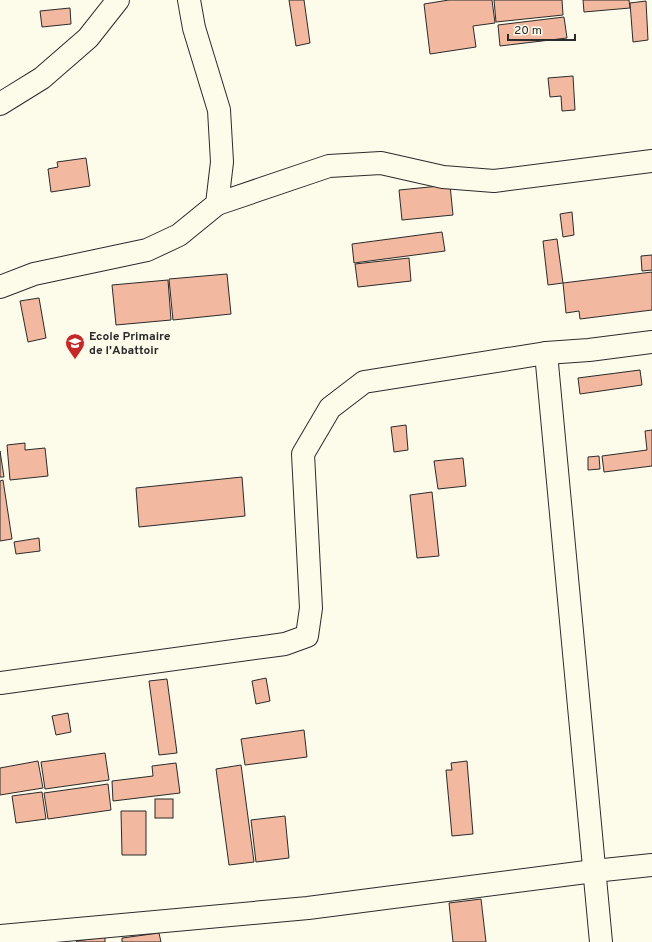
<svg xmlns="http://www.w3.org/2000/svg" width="652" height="942" font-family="Overpass,sans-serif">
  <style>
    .building { fill: #f2b8a0; stroke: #2b2b2b }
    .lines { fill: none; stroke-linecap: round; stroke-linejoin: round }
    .minor-casing { stroke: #2b2b2b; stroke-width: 24 }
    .minor { stroke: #fdfbea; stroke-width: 22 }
    .labels { text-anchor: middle; stroke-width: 3; stroke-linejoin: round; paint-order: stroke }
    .poi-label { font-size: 12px; font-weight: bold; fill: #2b2b2b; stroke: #fdfbea; text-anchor: start }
  </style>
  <rect width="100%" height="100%" fill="#fdfbea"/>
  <g class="building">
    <path d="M289,0H304L310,43L296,46Z"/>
    <path d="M449,0H492L495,23L473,26L476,47L430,54L424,4Z"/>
    <path d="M494,0H562L563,15L496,22Z"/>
    <path d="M583,0H629L630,8L584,12Z"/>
    <path d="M646,1L648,40L633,42L630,3Z"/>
    <path d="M70,8L71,24L42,27L40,11Z"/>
    <path d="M564,17L567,38L500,46L498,25Z"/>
    <path d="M573,76L575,110L562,111L561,96L550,97L548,78Z"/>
    <path d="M86,158L90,186L51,192L48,169L58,167L57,162Z"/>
    <path d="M450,185L453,215L402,220L399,190Z"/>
    <path d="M572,212L574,235L563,237L560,214Z"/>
    <path d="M442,232L445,251L354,263L352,244Z"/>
    <path d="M557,239L563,283L548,285L543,241Z"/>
    <path d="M652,255V270L642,271L641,256Z"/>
    <path d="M409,258L411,281L358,287L355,264Z"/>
    <path d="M652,272V310L580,319L579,311L566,313L563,283Z"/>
    <path d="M227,274L231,314L173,320L169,279Z"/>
    <path d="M168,280L171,320L116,325L112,285Z"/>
    <path d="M39,298L46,338L28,342L20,301Z"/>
    <path d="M640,370L642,385L580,394L578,378Z"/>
    <path d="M406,425L408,450L394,452L391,427Z"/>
    <path d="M652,430V466L604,472L602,456L647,450L645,431Z"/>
    <path d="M25,443V450L45,448L48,476L10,480L7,445Z"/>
    <path d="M0,451L4,477H0Z"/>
    <path d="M599,456L600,469L588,470V457Z"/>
    <path d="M463,458L466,486L438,489L434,461Z"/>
    <path d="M242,477L245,516L139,527L136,488Z"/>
    <path d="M3,480L12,539L0,541V481Z"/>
    <path d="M432,492L439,556L417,558L410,495Z"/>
    <path d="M39,538L40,551L16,554L14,542Z"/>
    <path d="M266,678L270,701L256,704L252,681Z"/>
    <path d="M167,679L177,753L159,755L149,681Z"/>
    <path d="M68,713L71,732L56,735L52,716Z"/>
    <path d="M304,730L307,757L245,765L241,739Z"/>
    <path d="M105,753L109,780L45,789L41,762Z"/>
    <path d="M38,761L43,788L0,795V768Z"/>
    <path d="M467,761L473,834L452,836L446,770H452L451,763Z"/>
    <path d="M176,763L180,793L113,801L112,781L153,776L152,766Z"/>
    <path d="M241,765L254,862L229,865L216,769Z"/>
    <path d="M108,784L111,810L48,819L44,793Z"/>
    <path d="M42,792L46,819L16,823L12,796Z"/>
    <rect x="155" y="799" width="18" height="19"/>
    <path d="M121,811H146V855H122Z"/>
    <path d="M285,816L289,858L256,862L251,820Z"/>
    <path d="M481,899L486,942H453L449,903Z"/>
    <path d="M159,933L161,942H122V938Z"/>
    <path d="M105,937V942H77L76,941Z"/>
  </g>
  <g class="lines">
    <g class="minor-casing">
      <g id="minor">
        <path d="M0,104L42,78L88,38L118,0"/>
        <path d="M217,204L329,166L381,163L443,177L494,181L652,161"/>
        <path d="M0,287L34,274L147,250L179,235L217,204L222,162L219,110L194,28L189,0"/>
        <path d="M546,353L601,942"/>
        <path d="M0,683L285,644L307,636L311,608L303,454L330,408L364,382L546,353L589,350L652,342"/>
        <path d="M0,936L308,908L594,871L652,865"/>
      </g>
    </g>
    <use href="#minor" class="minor"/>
  </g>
  <defs>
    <g id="school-pin" transform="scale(1)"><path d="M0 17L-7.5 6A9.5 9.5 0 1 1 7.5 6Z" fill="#c62828" stroke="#fdfbea"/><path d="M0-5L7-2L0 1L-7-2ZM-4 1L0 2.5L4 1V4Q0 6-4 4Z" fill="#fff"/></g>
  </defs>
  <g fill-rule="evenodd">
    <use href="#school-pin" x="75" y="343"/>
  </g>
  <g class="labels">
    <g class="poi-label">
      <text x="89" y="340">Ecole Primaire<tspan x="89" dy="14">de l'Abattoir</tspan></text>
    </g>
  </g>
  <path d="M508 34v6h67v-6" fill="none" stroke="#2b2b2b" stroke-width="2"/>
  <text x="514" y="34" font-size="12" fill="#2b2b2b" stroke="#fdfbea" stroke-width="3" paint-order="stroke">20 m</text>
</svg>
